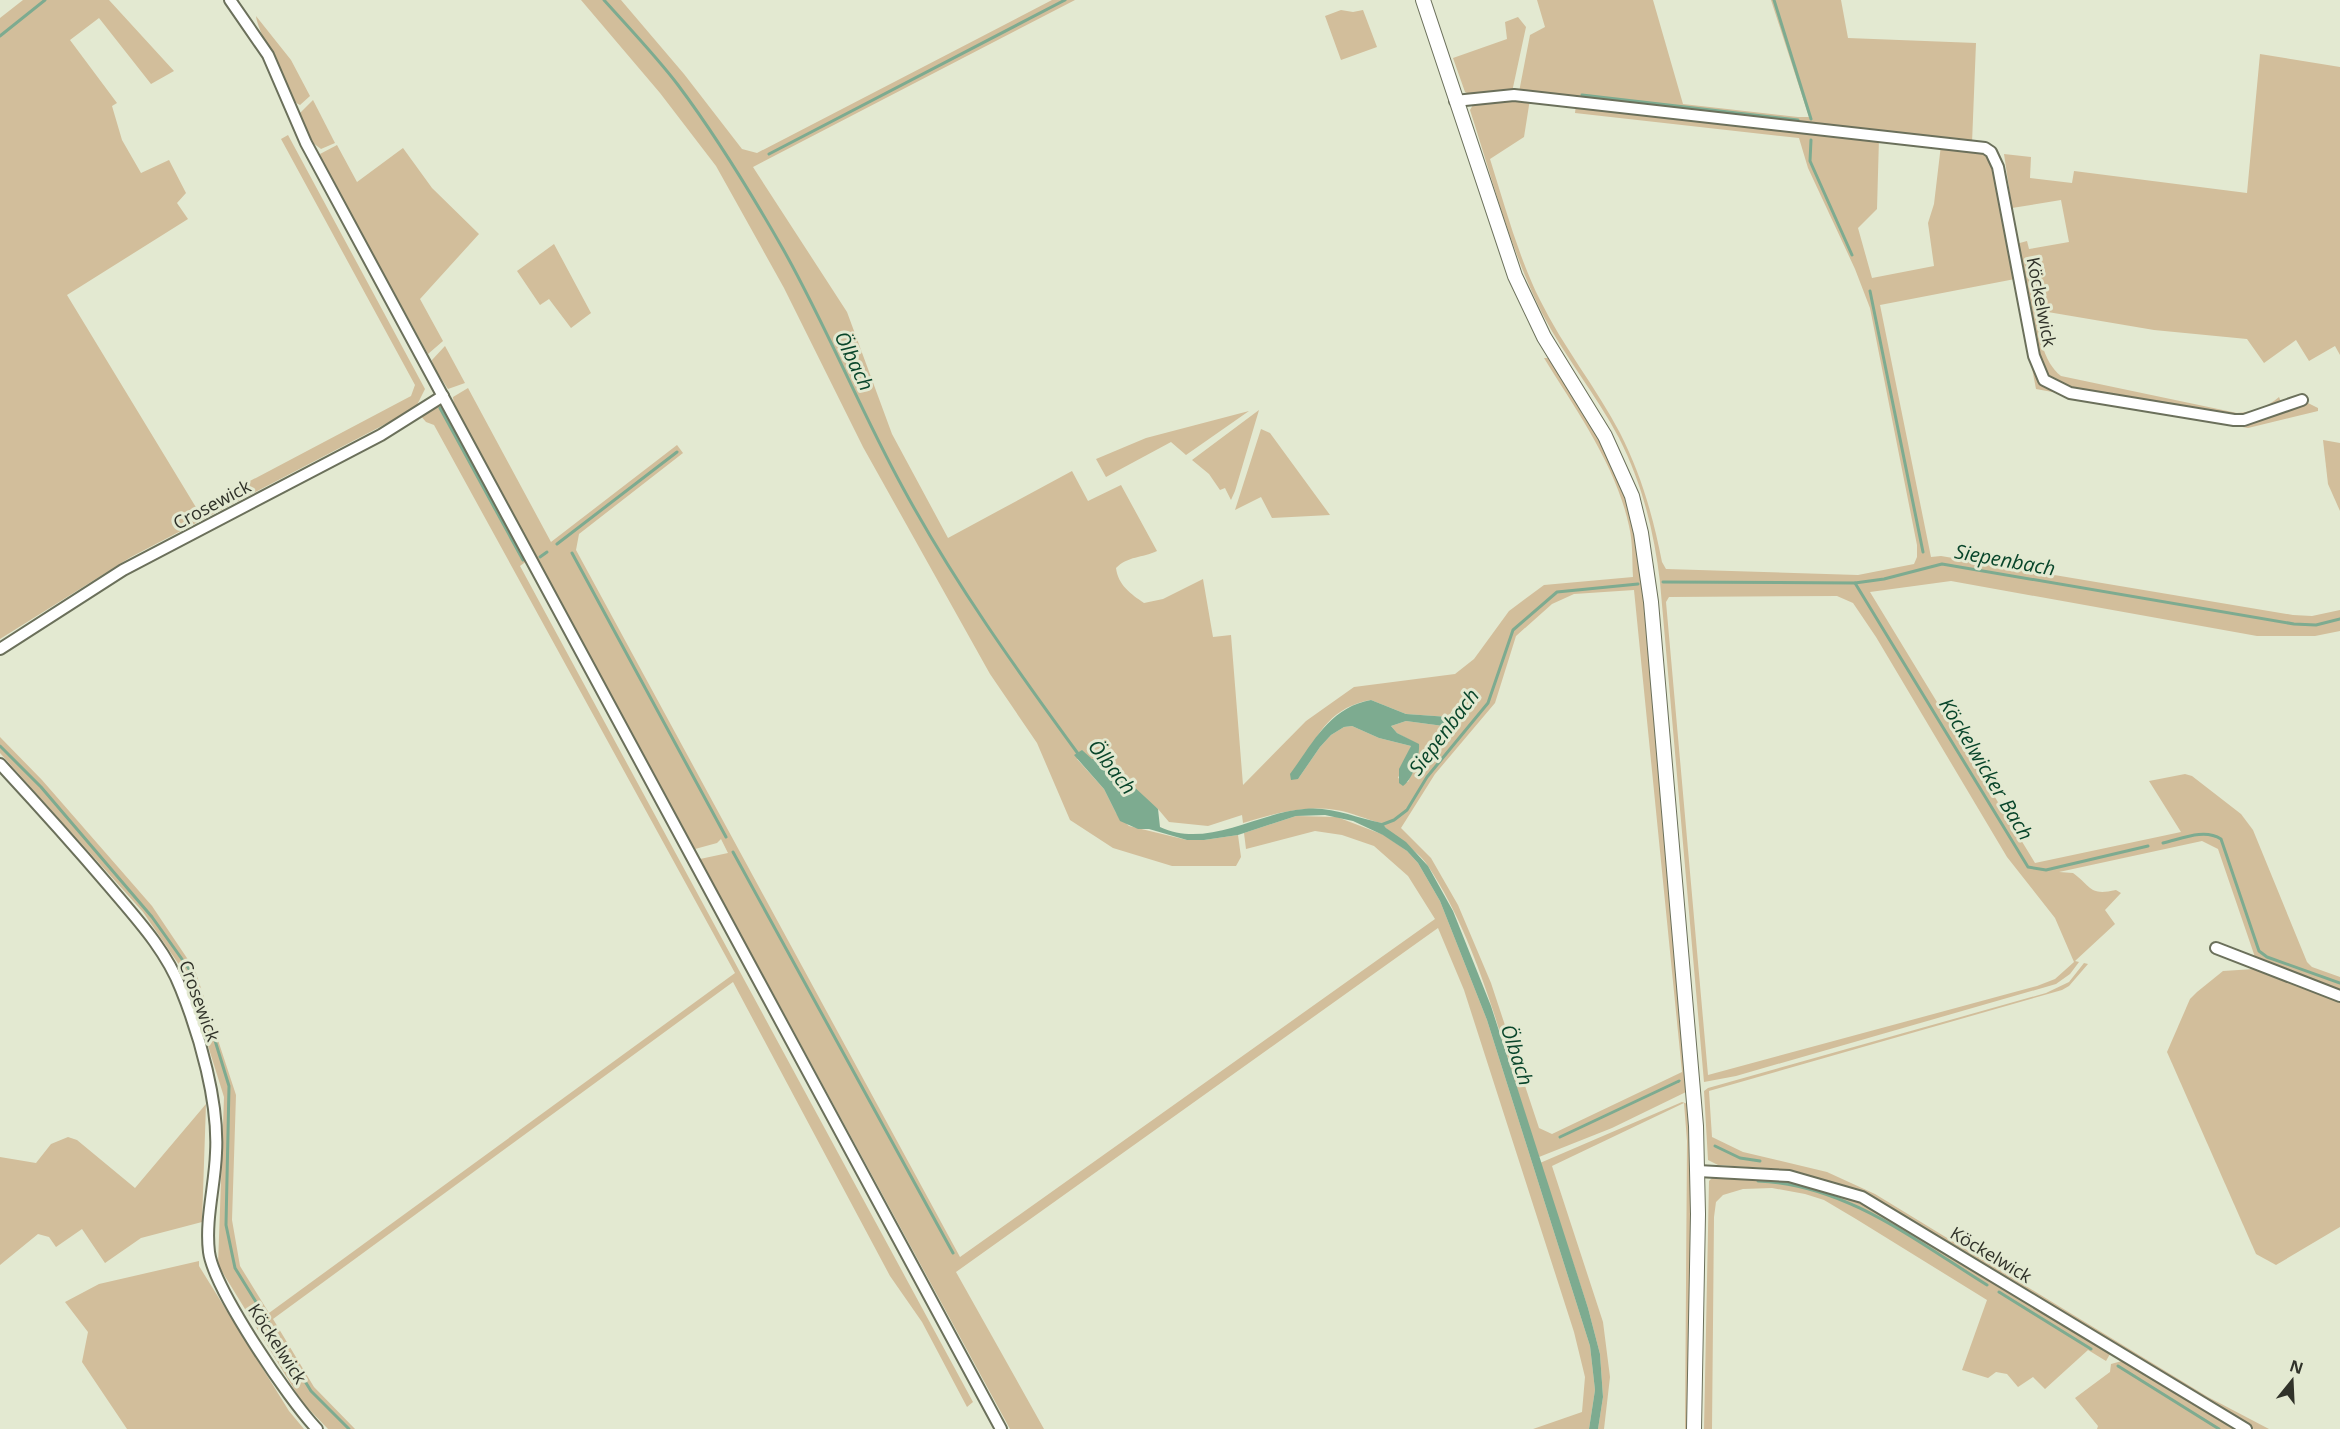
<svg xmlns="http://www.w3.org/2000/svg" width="2340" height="1429" font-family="'Open Sans',sans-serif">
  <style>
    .green { fill: #d2be9b; fill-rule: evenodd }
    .water { fill: #7dab90 }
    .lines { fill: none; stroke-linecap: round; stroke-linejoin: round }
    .stream { stroke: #7dab90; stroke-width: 3 }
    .minor-casing { stroke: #6b705b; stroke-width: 14 }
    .major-casing { stroke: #6b705b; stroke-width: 16 }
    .minor { stroke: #fff; stroke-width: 10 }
    .major { stroke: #fff; stroke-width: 14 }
    .labels { text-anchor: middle; stroke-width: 6; stroke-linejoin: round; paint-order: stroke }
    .street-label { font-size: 18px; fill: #303229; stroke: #e3e9d1 }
    .water-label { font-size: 20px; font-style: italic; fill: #08452a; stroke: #e3e9d1 }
  </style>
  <rect width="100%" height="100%" fill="#e3e9d1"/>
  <g class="green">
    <path d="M23,0H109L174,71L151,84L99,18L70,40L117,103L112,106L122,140L141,173L169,160L186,193L177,203L188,219L67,295L197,509L411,396L415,385L281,139L288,135L425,389L417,405L395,419L131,557L0,639V18Z"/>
    <path d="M581,0H621L684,74L742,149L757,153L1052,0H1075L753,167L847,312L892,434L948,538L1072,471L1088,501L1121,485L1157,551C1142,558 1128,556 1116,568C1118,585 1131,594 1144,603L1163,599L1203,579L1213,637L1231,635L1243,785L1306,721L1354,687L1455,674L1474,659L1509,611L1544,585L1633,577C1632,561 1633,542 1629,526C1616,465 1576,410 1544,358H1551L1601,437L1625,491L1641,558L1686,1092L1612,1128L1539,1157C1506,1063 1484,950 1428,866C1416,847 1392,838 1382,823C1366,820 1352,812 1336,810C1304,805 1273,814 1243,823L1242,815L1208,826L1169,822L1158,809L1096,760L1077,759L1104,789L1116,813L1129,826L1187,840H1204L1238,835L1241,857L1236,866H1172L1113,848L1070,820L1037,743L990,674L863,447L784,288L716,166L660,93ZM1634,590L1682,1072L1552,1134L1539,1128L1491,983L1458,905L1431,858L1401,828L1435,774L1495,703L1516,636L1552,604L1574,594ZM1371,700L1406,714L1449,717L1453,708L1451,727L1406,721L1391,726L1397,733L1419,745L1417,762L1408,782L1398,778L1411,746L1379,738L1352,726L1344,727L1331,735L1320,747L1298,779C1311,741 1328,707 1371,700Z"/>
    <path d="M1537,0H1653L1683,104L1798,117H1809L1771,0H1841L1848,38L1976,43L1972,143L1879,138L1877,209L1858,228L1872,278L1934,266L1928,223L1934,204L1941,145L1981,149L1990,155L2028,335L2048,385L2239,424L2302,403H2308L2318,408V411L2248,428L2036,389L2015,279L1880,305L1931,557L1941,556L2293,615L2312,616L2340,610V631L2315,636H2257L1951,581L1870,592L2035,863L2181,832L2149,781L2185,774L2192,776L2241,814L2253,830L2307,962L2312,967L2340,977V995L2257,963L2218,849L2202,841L2059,872L2073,873C2092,887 2089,896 2116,890L2121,893L2105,910L2115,924L2075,961L2079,962L2070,974L2056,984L1736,1076L1704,1082L1660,582C1654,531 1642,483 1619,438C1596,394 1564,356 1542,313C1510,249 1492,178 1470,110L1474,103L1530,99L1524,137L1490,159C1505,206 1518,256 1540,300C1563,347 1596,387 1620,433C1641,474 1653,516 1662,562L1666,569L1858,575L1914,564L1917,557V545L1870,308L1855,269L1808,168L1799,138L1575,113L1576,104L1519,92L1530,35L1545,27ZM1837,596L1853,603L1876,637L2007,857L2055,918L2074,962L2055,979L2037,986L1708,1075L1666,602L1669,597Z"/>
    <path d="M1341,10L1353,12L1363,10L1377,47L1341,60L1325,16Z"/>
    <path d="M256,16L291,60L310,96L300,105C293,102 291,94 288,86C280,67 258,33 256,16Z"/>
    <path d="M1518,17L1526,27L1512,92L1471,95L1465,92L1453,58L1507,39L1505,22Z"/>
    <path d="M2260,54L2340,67V355L2335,346L2309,361L2296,340L2264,363L2247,339L2154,330L2036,310C2038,332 2043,362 2061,376L2237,413C2252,412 2268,407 2279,397L2282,404L2240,417L2068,387L2049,378L2042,370L2016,244L2027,241L2029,249L2069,242L2061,200L2012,208L2004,154L2031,157L2030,178L2072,183L2074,171L2247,193Z"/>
    <path d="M313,100L335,143L321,149L313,143L300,113Z"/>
    <path d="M337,145L357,182L403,148L432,188L479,234L420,299L443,341L428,354L322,161L320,154Z"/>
    <path d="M554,244L591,313L571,328L549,299L540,305L517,271Z"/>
    <path d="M445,346L465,383L448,389L433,366L432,360Z"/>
    <path d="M468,388L551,542L677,445L683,453L579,534L576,550L960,1257L1435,919L1408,876L1374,846L1342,835L1315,831L1246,849L1244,833L1296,816L1337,817L1384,835L1407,851L1418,863L1440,901L1487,1020L1590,1346L1595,1390L1589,1429H1533L1582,1412L1585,1377L1574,1332L1464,990L1438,928L956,1272L1044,1429H1010L700,859L728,853L721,839L717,843L695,849L454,405L453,397Z"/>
    <path d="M437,403H442L528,560L520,566L973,1402L967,1407L922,1322L890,1276L733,982L273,1319L314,1387L355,1429H328L302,1402L218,1265L224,1097L186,975L143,912L0,753V737L42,780L152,906L195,970L236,1095L232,1220L240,1266L269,1313L735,973L434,425L426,422L420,415Z"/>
    <path d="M1259,410L1235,491L1231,500L1225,488L1220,490L1209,474L1192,460Z"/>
    <path d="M1249,411L1186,455L1171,442L1106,477L1096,459L1146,438Z"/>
    <path d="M1261,429L1270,433L1330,515L1272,518L1261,497L1235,510Z"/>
    <path d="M2323,440L2340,443V511L2328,484Z"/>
    <path d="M2084,963L2088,964L2069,986L2062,990L1709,1091L1712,1137L1743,1152L1827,1172L1875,1194L2208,1397L2269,1429H2254L2222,1412L1886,1205L1843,1186L1804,1174L1778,1169L1718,1165L1708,1160L1704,1091L1708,1088L2046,993L2069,982Z"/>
    <path d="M2254,969L2340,1002V1227L2276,1265L2256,1254L2167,1052L2190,999L2197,992L2223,971Z"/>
    <path d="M1682,1102L1688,1104L1693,1166L1689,1429H1685L1687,1141L1684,1103L1552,1166L1603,1322L1610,1377L1604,1429H1598L1603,1397L1600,1354L1588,1308L1540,1163Z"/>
    <path d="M206,1104L202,1222L141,1238L105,1263L82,1229L56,1247L49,1237L38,1234L0,1265V1157L36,1163L51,1144L68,1137L77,1140L135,1188Z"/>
    <path d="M1713,1177L1791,1180L1855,1199L1988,1277L2110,1354L2106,1361L2088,1350L2045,1389L2033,1377L2018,1387L2007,1374L1996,1372L1988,1378L1962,1370L1987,1300L1856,1219L1824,1200L1805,1194L1772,1188L1743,1189L1723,1195L1716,1202L1714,1217L1712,1429H1704L1709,1181Z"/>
    <path d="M199,1261V1266L289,1411L304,1429H127L82,1362L88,1332L65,1302L99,1284Z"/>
    <path d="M2122,1361L2236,1429H2097L2098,1426L2075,1398L2110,1372L2111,1364Z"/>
  </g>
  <g class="water">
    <path d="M1371,700L1406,714L1449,717L1457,706L1460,707L1464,714L1451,727L1406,721L1391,726L1397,733L1419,744C1420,756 1413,779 1403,786L1399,783V769L1411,746L1379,738L1352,726L1344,727L1331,735L1320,747L1298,779L1291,780L1290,774C1313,743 1330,707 1371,700Z"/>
    <path d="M1082,750L1092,759H1104L1158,809L1160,827C1207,849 1256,813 1304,809C1333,806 1355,818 1382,823L1386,828L1406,842L1428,866L1453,911L1491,1006L1588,1308L1600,1354L1603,1397L1598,1429H1589L1595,1390L1590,1346L1487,1020L1440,901L1418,863L1407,851L1383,835L1353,821L1325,815L1296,816L1238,835L1204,840H1187L1149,829H1138L1120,821L1104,789L1074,755Z"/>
  </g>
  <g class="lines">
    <g class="stream">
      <path d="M604,0C629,28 656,56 678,85C717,137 751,193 783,249C827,327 860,410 903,488C954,582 1016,669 1079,755"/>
      <path d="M1774,0L1811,119"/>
      <path d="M0,36L45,0"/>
      <path d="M1582,95L1798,120"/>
      <path d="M1811,140L1810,161L1852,255"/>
      <path d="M769,154L1065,0"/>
      <path d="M1870,291L1923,552"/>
      <path d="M440,408L523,560"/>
      <path d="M557,544L677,452"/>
      <path d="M572,553L726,837"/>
      <path d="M540,557L547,552"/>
      <path d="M1663,582L1855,583L1884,579L1942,564L2294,624L2316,625L2340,619"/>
      <path d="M1855,583L2028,867L2046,870L2148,846"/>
      <path d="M0,746L41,787L152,917L189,969L201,995L229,1086L226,1225L235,1268L311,1391L349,1429"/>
      <path d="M1381,825L1394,820L1407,810L1427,777L1488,703L1513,630L1557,592L1638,584"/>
      <path d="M2163,843C2181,839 2204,828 2221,839L2259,951L2267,957L2340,983"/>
      <path d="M733,852L953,1253"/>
      <path d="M1560,1137L1679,1081"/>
      <path d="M1715,1146L1740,1158L1760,1161"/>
      <path d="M1758,1181C1845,1184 1916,1241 1987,1285"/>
      <path d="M1999,1292L2091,1349"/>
      <path d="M2118,1366L2219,1429"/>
    </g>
    <g class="minor-casing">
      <g id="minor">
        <path d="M230,0L268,55L306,143L1001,1429"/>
        <path d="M1455,101L1514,95L1985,148L1991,152L1998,167L2034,356L2044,380L2070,393L2234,420H2244L2302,400"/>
        <path d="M0,649L123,570L381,435L443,396"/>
        <path d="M0,764C37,804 73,844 109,886C136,918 166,950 181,989C200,1036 219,1103 216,1153C215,1185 205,1220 209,1252C214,1289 289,1400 317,1429"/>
        <path d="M2216,948L2340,996"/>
        <path d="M1698,1171L1789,1176L1862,1197L2246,1429"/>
      </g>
    </g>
    <g class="major-casing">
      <path id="major" d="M1423,0L1515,276L1544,337L1605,436L1632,496L1641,533L1651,602L1696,1126L1698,1214L1694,1429"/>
    </g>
    <use href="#minor" class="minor"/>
    <use href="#major" class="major"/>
  </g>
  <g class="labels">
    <g class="street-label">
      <text transform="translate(2041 302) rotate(79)" y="6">Köckelwick</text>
      <text transform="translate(212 505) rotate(-28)" y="6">Crosewick</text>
      <text transform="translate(199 1001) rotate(70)" y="6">Crosewick</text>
      <text transform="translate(1991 1255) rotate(31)" y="6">Köckelwick</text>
      <text transform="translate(277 1344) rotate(57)" y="6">Köckelwick</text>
    </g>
    <g class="water-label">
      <text transform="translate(854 361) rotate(64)" y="7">Ölbach</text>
      <text transform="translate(2005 560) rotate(10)" y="7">Siepenbach</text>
      <text transform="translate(1444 732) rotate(-53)" y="7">Siepenbach</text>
      <text transform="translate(1112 767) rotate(52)" y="7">Ölbach</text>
      <text transform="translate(1986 769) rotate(59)" y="7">Köckelwicker Bach</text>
      <text transform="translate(1517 1055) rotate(72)" y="7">Ölbach</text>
    </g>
  </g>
  <g transform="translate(2292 1381) rotate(18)" stroke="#e3e9d1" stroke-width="4.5" paint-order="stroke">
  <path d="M0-4.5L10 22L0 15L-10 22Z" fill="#303229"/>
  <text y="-9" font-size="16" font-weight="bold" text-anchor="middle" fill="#303229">N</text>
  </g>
</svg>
